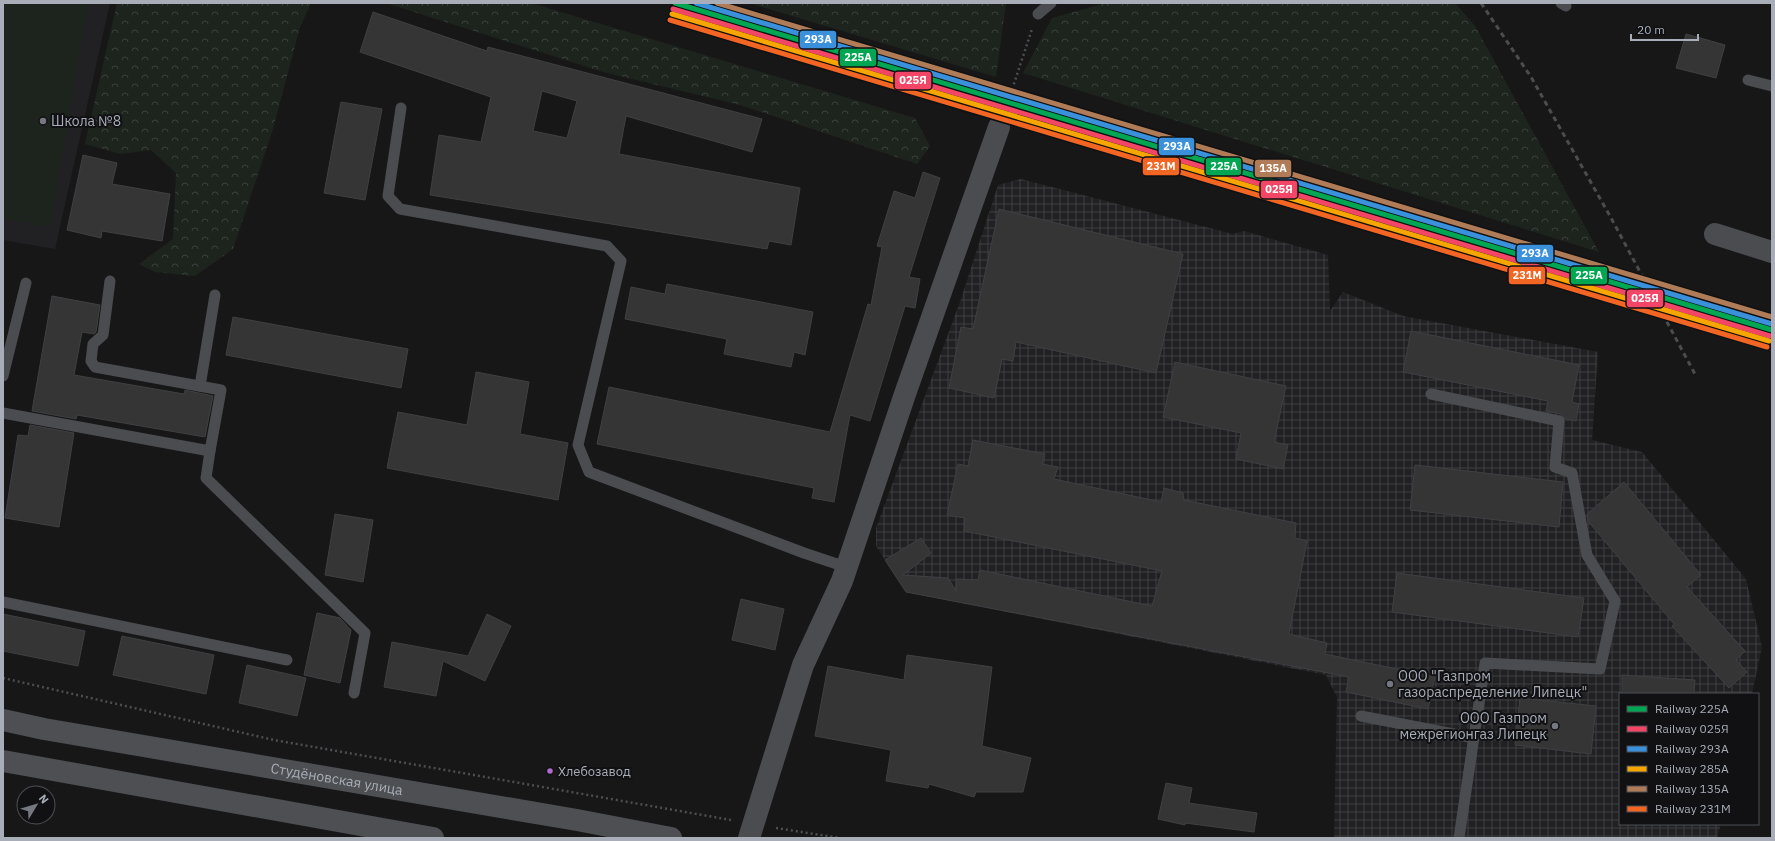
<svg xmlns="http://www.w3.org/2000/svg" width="1775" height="841" font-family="'IBM Plex Sans',sans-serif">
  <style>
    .built { fill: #212123 }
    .industrial { fill: url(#industrial-grid) }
    .forest { fill: url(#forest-crowns) }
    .garden { fill: #1d241e }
    .building { fill: #353536; stroke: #3f4043; fill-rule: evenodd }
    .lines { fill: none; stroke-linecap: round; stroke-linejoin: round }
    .path { stroke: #4d4e52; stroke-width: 2.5; stroke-dasharray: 2 3; stroke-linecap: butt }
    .service { stroke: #4b4c50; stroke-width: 11 }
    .minor { stroke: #4b4c50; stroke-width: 22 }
    .primary { stroke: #4d4f52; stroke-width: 22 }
    .rail { stroke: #4b4c4f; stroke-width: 3; stroke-dasharray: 5 4; stroke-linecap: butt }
    .rail-1-casing { stroke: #111113; stroke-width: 8 }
    .rail-2-casing { stroke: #111113; stroke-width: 8 }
    .rail-3-casing { stroke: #111113; stroke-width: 8 }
    .rail-4-casing { stroke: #111113; stroke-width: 8 }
    .rail-5-casing { stroke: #111113; stroke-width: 8 }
    .rail-6-casing { stroke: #111113; stroke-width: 8 }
    .rail-1 { stroke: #00a651; stroke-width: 5 }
    .rail-2 { stroke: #f34667; stroke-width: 5 }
    .rail-3 { stroke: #3a90db; stroke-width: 5 }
    .rail-4 { stroke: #f7a600; stroke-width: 5 }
    .rail-5 { stroke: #b07c57; stroke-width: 5 }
    .rail-6 { stroke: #f26522; stroke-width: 5 }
    .poi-dot { fill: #757880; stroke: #111113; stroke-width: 1.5 }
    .bus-dot { fill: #b06ccc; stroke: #111113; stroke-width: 1.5 }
    .labels { text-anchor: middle; stroke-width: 4; stroke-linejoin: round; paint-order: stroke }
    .bus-label { font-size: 13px; fill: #a8adb8; stroke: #111113; text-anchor: start }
    .poi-label { font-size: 14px; fill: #a8adb8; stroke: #111113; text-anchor: start }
    .street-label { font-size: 14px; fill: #a8adb8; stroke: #111113 }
    .line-badge { stroke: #111113; stroke-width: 1.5 }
    .badge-label { font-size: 11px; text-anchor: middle; font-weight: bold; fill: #fff }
  </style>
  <defs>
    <pattern id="industrial-grid" width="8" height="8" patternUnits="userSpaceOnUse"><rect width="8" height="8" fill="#212123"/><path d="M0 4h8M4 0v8" fill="none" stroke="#3e3f41"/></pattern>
    <pattern id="forest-crowns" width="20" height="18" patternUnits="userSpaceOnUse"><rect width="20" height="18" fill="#1d241e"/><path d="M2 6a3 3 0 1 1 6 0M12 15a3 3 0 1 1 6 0" fill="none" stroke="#3b413d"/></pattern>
  </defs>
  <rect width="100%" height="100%" fill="#171717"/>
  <path class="built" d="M3,3H110L55,249L3,240Z"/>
  <path class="industrial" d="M1021,179L1233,234L1244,231L1328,255L1330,311L1343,292L1403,316L1598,352L1592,440L1642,452L1746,579L1762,647L1752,694H1620V824H1721L1717,838H1334L1337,697L1326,675L906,592L876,546V528L961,299L998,185Z"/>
  <g class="forest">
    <path d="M117,3H311L300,27L273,129L233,249L195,276L155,272L139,264L173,239L176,173L151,150L120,154L85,144Z"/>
    <path d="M386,3H531L915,118L930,146L917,164L740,105L603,72Z"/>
    <path d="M749,3H1006L996,77Z"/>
    <path d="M1106,3H1455L1475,26L1599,252L1023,73L1052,18Z"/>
  </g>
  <path class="garden" d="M3,3H88L50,227L3,219Z"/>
  <g class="building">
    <path d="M373,12L487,51L488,47L762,119L752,152L626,116L619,154L800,188L791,245L769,241L767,249L430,195L439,135L481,142L491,97L360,52ZM542,91L577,101L567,138L533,131Z"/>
    <path d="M1686,34L1725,45L1716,78L1676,68Z"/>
    <path d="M341,102L382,109L365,200L324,193Z"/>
    <path d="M83,155L117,163L112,184L170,194L162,241L102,231L101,238L67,230Z"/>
    <path d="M923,172L940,178L909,277L920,279L915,308L905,306L870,421L850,415L834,502L812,498L814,488L597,444L609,387L830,432L868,304L871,305L882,247L877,246L894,191L915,198Z"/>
    <path d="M999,209L1183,254L1156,373L1016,342L1013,361L1002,359L994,398L949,388L961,327L973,329Z"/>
    <path d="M667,284L813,312L805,355L794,352L791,367L724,354L727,339L625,319L631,287L665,294Z"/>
    <path d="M52,296L100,305L96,332L94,334L82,332L74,375L184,394L185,390L213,396L205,437L77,415L76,419L32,411Z"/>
    <path d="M233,317L408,349L401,388L226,355Z"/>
    <path d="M1411,331L1579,365L1572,402L1579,404L1576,421L1566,419L1560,414L1546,411L1548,401L1403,372Z"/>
    <path d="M1175,362L1286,386L1274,442L1288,445L1283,469L1236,459L1241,433L1163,417Z"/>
    <path d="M476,372L529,382L520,434L568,443L558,500L387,468L398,412L467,425Z"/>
    <path d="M30,425L74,433L59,527L5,518L18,435L28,436Z"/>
    <path d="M973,440L1045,454L1042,464L1058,467L1054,479L1161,502L1164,488L1183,493L1184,500L1296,523L1295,538L1307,541L1289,634L1327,643L1325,654L1435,677L1428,709L1346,692L1349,677L906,592L885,560L921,538L931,553L903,575L948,578L956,591L957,579L978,580L980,570L1152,606L1162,571L964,531L965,518L947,515L958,464L968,466Z"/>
    <path d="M1415,465L1563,482L1559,527L1410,510Z"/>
    <path d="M1624,482L1701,575L1687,587L1745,651L1736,660L1747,672L1729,688L1672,626L1674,624L1588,521L1587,514Z"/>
    <path d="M335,514L373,520L363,582L325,575Z"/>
    <path d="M1397,573L1584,598L1578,637L1392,612Z"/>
    <path d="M741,599L784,609L775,650L732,640Z"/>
    <path d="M317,613L340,618L351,630L340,683L304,675Z"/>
    <path d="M3,614L85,631L78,666L3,651Z"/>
    <path d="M487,614L511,626L485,681L443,661L436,696L384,687L392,642L468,656Z"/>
    <path d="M122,636L214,655L206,694L113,675Z"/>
    <path d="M907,655L992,667L982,746L1031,758L1023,792H976L974,797L929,784L928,788L886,781L891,750L815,736L828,666L904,680Z"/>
    <path d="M247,665L306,678L297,716L239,703Z"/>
    <path d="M1622,675L1695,680L1694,694H1622Z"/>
    <path d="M1520,698L1596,706L1591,754L1515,745Z"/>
    <path d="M1166,783L1192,788L1189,803L1257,813L1254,832L1185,823V825L1158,819Z"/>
  </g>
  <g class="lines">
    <g class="path">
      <path d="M1006,108L1032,29"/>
      <path d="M3,678L274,740L731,820"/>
      <path d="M776,828L840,838"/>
    </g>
    <g class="service">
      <path d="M1561,3L1566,6"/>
      <path d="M1038,14L1051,3"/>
      <path d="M1748,80L1772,86"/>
      <path d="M401,108L388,196L400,209L607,246L621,261L578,445L589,472L804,553L846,567"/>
      <path d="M3,376L26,283"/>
      <path d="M200,386L215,295"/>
      <path d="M1431,394L1559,421L1555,467L1572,473L1587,555L1615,601L1600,669L1485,663L1459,838"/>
      <path d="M3,413L210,451L221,390L95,367L91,361L93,344L103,335L110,281"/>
      <path d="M210,451L206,478L365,633L354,693"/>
      <path d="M3,602L287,660"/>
      <path d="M1361,716L1474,738"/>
    </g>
    <g class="minor">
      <path d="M1715,234L1772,252"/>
      <path d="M749,838L803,665L842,581L905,394L999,127"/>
    </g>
    <g class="primary">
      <path id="s1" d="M3,720L44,729L577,820L671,838"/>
      <path d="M3,761L433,838"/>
    </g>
    <path class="rail" d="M1481,3L1531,77L1610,216L1696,376"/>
    <g class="rail-1-casing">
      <path id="rail-1" d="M675,3L1772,330"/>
    </g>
    <g class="rail-2-casing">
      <path id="rail-2" d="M673,9L1770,336"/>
    </g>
    <g class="rail-3-casing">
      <path id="rail-3" d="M696,3L1772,324"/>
    </g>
    <g class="rail-4-casing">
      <path id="rail-4" d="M672,14L1769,341"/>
    </g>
    <g class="rail-5-casing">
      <path id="rail-5" d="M717,3L1772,317"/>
    </g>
    <g class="rail-6-casing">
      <path id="rail-6" d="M670,20L1767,347"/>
    </g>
    <use href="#rail-1" class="rail-1"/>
    <use href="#rail-2" class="rail-2"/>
    <use href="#rail-3" class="rail-3"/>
    <use href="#rail-4" class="rail-4"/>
    <use href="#rail-5" class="rail-5"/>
    <use href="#rail-6" class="rail-6"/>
  </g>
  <g class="poi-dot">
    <circle cx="43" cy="121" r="4"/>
    <circle cx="1390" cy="684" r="4"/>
    <circle cx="1555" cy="726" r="4"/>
  </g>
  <circle class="bus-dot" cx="550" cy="771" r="3.5"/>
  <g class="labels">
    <g class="bus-label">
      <text x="558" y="776">Хлебозавод</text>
    </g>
    <g class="poi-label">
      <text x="51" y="126">Школа №8</text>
      <text x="1398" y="681">ООО "Газпром<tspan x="1398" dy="16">газораспределение Липецк"</tspan></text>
      <text x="1547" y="723" text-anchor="end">ООО Газпром<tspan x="1547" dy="16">межрегионгаз Липецк</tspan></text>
    </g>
    <g class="street-label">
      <text dy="5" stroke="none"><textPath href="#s1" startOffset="339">Студёновская улица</textPath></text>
    </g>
  </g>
  <g class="line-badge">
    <rect x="799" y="30" width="38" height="19" rx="4" fill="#3a90db"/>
    <rect x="839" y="48" width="38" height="19" rx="4" fill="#00a651"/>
    <rect x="894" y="71" width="38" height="19" rx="4" fill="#f34667"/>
    <rect x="1158" y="137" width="37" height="19" rx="4" fill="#3a90db"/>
    <rect x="1142" y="157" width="38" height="19" rx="4" fill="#f26522"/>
    <rect x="1205" y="157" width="37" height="19" rx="4" fill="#00a651"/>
    <rect x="1254" y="159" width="38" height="19" rx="4" fill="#b07c57"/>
    <rect x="1260" y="180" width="38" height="19" rx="4" fill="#f34667"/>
    <rect x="1516" y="244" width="38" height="19" rx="4" fill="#3a90db"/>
    <rect x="1508" y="266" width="38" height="19" rx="4" fill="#f26522"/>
    <rect x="1570" y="266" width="38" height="19" rx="4" fill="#00a651"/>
    <rect x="1626" y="289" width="38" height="19" rx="4" fill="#f34667"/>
  </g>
  <g class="badge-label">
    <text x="818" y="43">293А</text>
    <text x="858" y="61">225А</text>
    <text x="913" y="84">025Я</text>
    <text x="1177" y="150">293А</text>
    <text x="1161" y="170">231М</text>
    <text x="1224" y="170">225А</text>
    <text x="1273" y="172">135А</text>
    <text x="1279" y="193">025Я</text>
    <text x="1535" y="257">293А</text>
    <text x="1527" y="279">231М</text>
    <text x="1589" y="279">225А</text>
    <text x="1645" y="302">025Я</text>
  </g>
  <rect width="1775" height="841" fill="none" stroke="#a8adb8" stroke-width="8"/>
  <rect x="1619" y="693" width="140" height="132" fill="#111113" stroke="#4d4f55"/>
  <rect x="1627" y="706" width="20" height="6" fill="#00a651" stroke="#4d4f55"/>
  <text x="1655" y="713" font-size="12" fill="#a8adb8">Railway 225А</text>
  <rect x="1627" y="726" width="20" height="6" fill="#f34667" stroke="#4d4f55"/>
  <text x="1655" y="733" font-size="12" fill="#a8adb8">Railway 025Я</text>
  <rect x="1627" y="746" width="20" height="6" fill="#3a90db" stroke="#4d4f55"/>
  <text x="1655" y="753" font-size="12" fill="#a8adb8">Railway 293А</text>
  <rect x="1627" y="766" width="20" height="6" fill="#f7a600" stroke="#4d4f55"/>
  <text x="1655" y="773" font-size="12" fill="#a8adb8">Railway 285А</text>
  <rect x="1627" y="786" width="20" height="6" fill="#b07c57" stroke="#4d4f55"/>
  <text x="1655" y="793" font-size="12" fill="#a8adb8">Railway 135А</text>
  <rect x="1627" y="806" width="20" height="6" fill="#f26522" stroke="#4d4f55"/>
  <text x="1655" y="813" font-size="12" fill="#a8adb8">Railway 231М</text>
  <g transform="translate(36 805) rotate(52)"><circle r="19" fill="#111113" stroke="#4d4f55"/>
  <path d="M0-3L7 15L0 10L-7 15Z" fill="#757880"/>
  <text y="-6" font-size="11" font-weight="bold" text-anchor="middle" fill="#a8adb8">N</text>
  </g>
  <path d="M1631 34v6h67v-6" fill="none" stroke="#a8adb8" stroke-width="2"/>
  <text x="1637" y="34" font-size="12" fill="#a8adb8" stroke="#111113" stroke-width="3" paint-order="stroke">20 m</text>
</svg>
